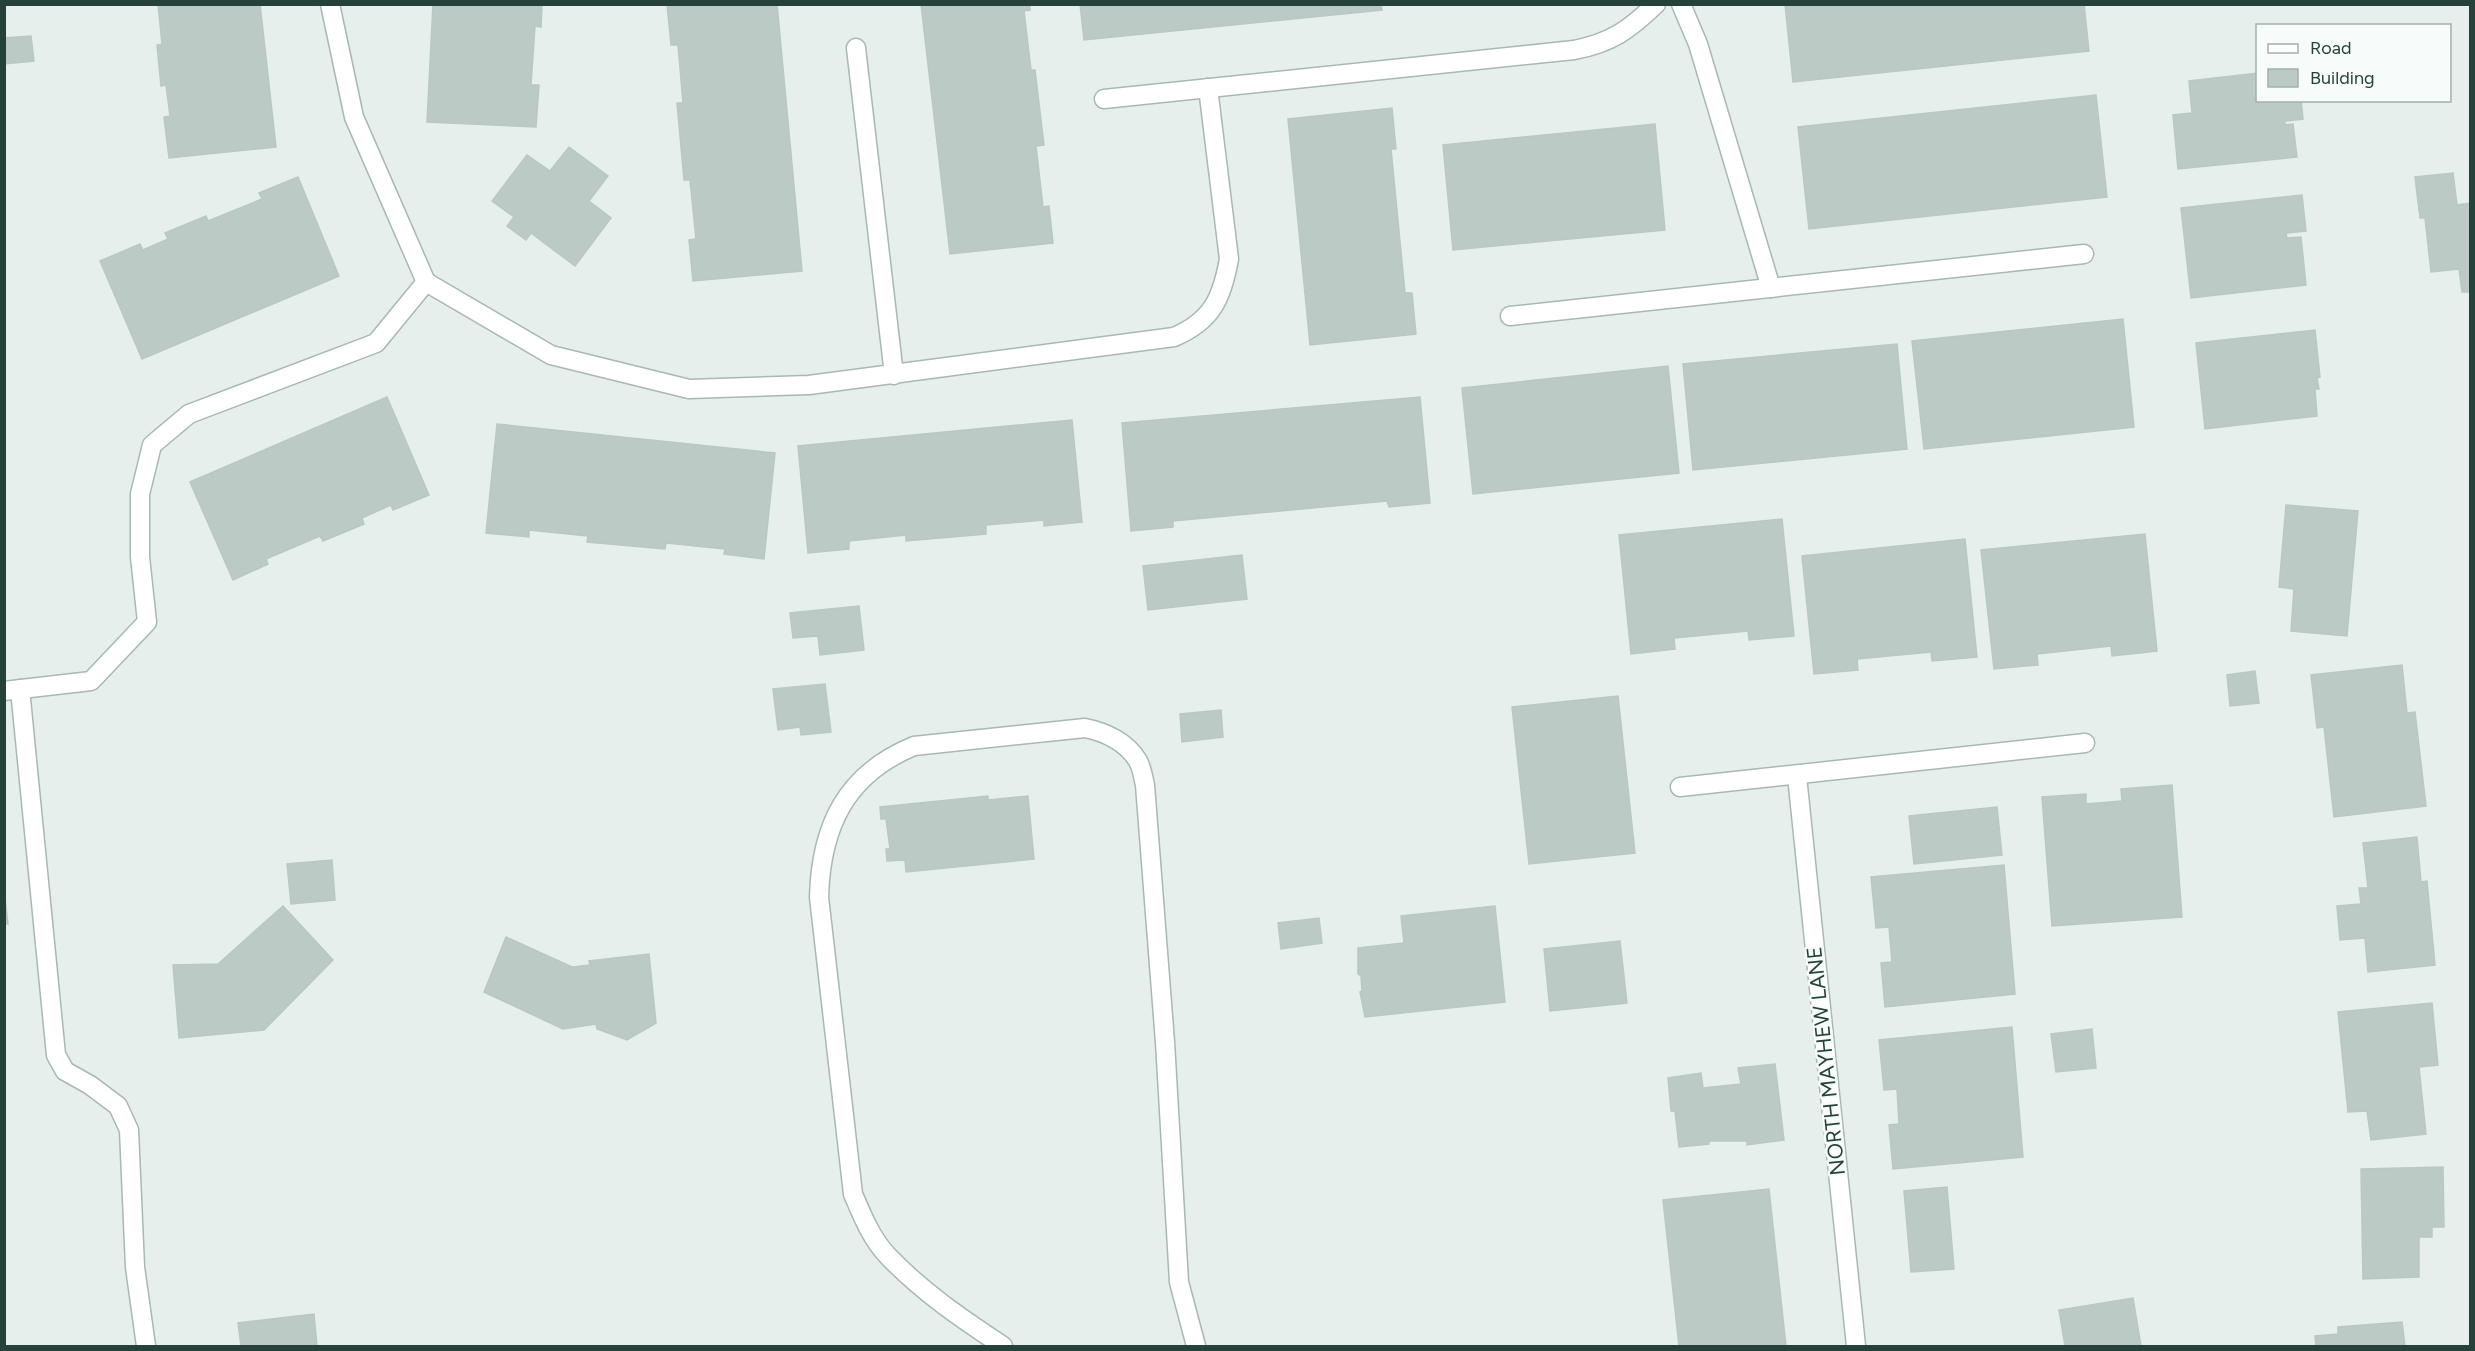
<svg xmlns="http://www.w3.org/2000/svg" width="2475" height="1351" font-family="Figtree,sans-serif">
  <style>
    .building { fill: #bbcac4; stroke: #b8c9c2; stroke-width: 1.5 }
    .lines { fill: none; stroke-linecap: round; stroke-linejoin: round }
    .minor-casing { stroke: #a8b8b2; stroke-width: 21 }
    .minor { stroke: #fff; stroke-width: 18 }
    .labels { text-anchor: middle; stroke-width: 5; stroke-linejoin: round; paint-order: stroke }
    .street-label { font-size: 21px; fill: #24423a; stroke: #f7fbf9 }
  </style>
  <rect width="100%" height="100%" fill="#e6efeb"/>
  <g class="building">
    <path d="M158,4H260L276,147L169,158L164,117L170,116L166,85L161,86L157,45L162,44Z"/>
    <path d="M433,4H542L541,27L535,26L531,85H539L536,127L427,122Z"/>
    <path d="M667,4H777L802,271L693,281L689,240L696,239L690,180H684L677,103H683L678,45H671Z"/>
    <path d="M921,4H1030V10L1024,11L1031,70H1035L1044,145L1036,146L1043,207L1049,206L1053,243L950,254Z"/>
    <path d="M1080,4H1381L1382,10L1084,40Z"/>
    <path d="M1785,4H2084L2089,51L1793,82Z"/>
    <path d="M31,36L34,61L4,64V38Z"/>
    <path d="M2258,73V100H2301L2303,119L2285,121V125L2293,124L2297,157L2178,169L2173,115L2192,113L2189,81Z"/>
    <path d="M2096,95L2107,197L1809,229L1798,127Z"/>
    <path d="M1392,108L1396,149H1391L1405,293H1412L1416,334L1310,345L1288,119Z"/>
    <path d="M1655,124L1665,230L1453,250L1443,145Z"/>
    <path d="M569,147L608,176L589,201L611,218L575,266L531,233L526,240L507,226L514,217L492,201L527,155L550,171Z"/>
    <path d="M2453,173L2457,205L2470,203V292H2462L2459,269L2431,272L2425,218H2420L2415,177Z"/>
    <path d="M298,177L339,276L142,359L100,261L140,244L143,250L168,239L165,233L206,216L208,221L262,199L259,193Z"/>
    <path d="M2302,195L2306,231L2286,233L2287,238L2301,237L2306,285L2191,298L2181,208Z"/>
    <path d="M2123,319L2134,427L1924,449L1912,341Z"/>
    <path d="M2315,330L2320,377L2317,378L2319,389H2315L2317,416L2205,429L2196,343Z"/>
    <path d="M1897,344L1907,449L1693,470L1683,364Z"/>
    <path d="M1668,366L1679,473L1473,494L1462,388Z"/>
    <path d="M387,397L429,495L393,510L391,505L362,518L364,524L323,541L320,536L266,559L268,564L233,580L190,482Z"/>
    <path d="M1420,397L1430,503L1389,507L1387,501L1173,521V527L1131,531L1122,423Z"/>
    <path d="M1072,420L1082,522L1044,526V520L986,525V534L906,541V535L849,541V549L808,553L798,446Z"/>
    <path d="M497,424L775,453L764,559L724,554L725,549L666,543L665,549L587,542L588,536L529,530V537L486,533Z"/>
    <path d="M2286,505L2358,511L2347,636L2291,631L2294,589L2279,587Z"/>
    <path d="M1782,519L1794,636L1749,640L1748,631L1674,638L1675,649L1631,654L1619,535Z"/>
    <path d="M2145,534L2157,651L2112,656L2111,646L2037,654L2038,665L1994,669L1981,550Z"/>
    <path d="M1965,539L1977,657L1932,661L1931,652L1857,659L1858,670L1814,674L1802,556Z"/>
    <path d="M1242,555L1247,599L1148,610L1143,566Z"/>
    <path d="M859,606L864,650L820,655L818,636L793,638L790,613Z"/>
    <path d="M2402,665L2407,713L2415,712L2426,806L2334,817L2324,727L2317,728L2311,675Z"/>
    <path d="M2255,671L2259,703L2230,706L2227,675Z"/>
    <path d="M825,684L831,732L801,735L800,727L778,730L773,689Z"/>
    <path d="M1618,696L1635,853L1529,864L1512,707Z"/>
    <path d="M1221,710L1223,737L1182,742L1180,714Z"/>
    <path d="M2172,785L2182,917L2052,926L2042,797L2086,794V804L2122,801L2121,789Z"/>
    <path d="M988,796V800L1028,796L1034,859L906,872L905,860L887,861L886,849H890L886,819H881L880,807Z"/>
    <path d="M1997,807L2002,855L1914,864L1909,816Z"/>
    <path d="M2417,837L2421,882L2427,881L2435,965L2368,972L2365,938L2340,940L2337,906L2361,904L2359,888H2368L2363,843Z"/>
    <path d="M332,860L335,900L291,904L287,864Z"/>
    <path d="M2004,865L2015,994L1885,1007L1881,963L1892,962L1889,927L1876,928L1871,877Z"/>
    <path d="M4,890L8,924H4Z"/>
    <path d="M283,906L333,960L264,1030L179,1038L173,965L218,964Z"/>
    <path d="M1495,906L1505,1002L1365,1017L1360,992L1362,991L1361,976L1358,974V948L1404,943L1401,916Z"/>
    <path d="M1319,918L1322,943L1281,949L1278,923Z"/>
    <path d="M506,937L572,967L590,965L589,961L649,954L656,1023L627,1040L597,1029L596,1024L563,1029L484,992Z"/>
    <path d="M1620,941L1627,1003L1550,1011L1544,949Z"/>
    <path d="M2432,1003L2438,1065L2419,1067L2426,1134L2371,1140L2367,1111L2348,1112L2338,1012Z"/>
    <path d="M2012,1027L2023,1157L1893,1169L1889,1125L1899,1124L1897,1089L1884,1090L1879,1040Z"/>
    <path d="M2092,1029L2096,1068L2056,1072L2051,1034Z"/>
    <path d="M1775,1064L1784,1140L1747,1145V1141H1709V1144L1679,1147L1675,1111H1671L1668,1078L1701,1073L1703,1088L1741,1084L1738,1068Z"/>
    <path d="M2443,1167L2444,1227H2432V1237H2419V1277L2363,1279L2361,1169Z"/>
    <path d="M1947,1187L1954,1269L1911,1272L1904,1191Z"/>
    <path d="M1769,1189L1786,1346H1679L1663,1200Z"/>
    <path d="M2133,1298L2141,1346H2065L2059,1310Z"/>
    <path d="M314,1314L317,1346H241L238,1323Z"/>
    <path d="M2402,1322L2405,1346H2316L2315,1336L2338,1334V1327Z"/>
  </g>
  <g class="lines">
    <g class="minor-casing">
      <g id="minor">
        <path d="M330,4L354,117L426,282L551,355L689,389L809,385L1174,337C1212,321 1222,298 1229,259L1208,88"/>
        <path d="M1681,4L1698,44L1771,288"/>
        <path d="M856,48L894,375"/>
        <path d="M1104,99L1574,50C1611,43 1629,30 1656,4"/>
        <path d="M1510,316L2084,254"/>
        <path d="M20,689L56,1055L65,1071L90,1085L118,1106L129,1130L135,1267L146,1346"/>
        <path d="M4,691L91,681L147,622L140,557V494L152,445L189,414L376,343L426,282"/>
        <path d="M1797,776L1856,1346"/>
        <path d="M1680,787L2085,743"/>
        <path d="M1003,1346C962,1319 921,1291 887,1255C871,1238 862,1215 853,1194L819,897C821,826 846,774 914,746L1085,728C1105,732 1127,742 1138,761C1142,768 1143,777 1145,785L1165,1042L1179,1282L1196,1346"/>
      </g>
    </g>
    <use href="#minor" class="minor"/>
  </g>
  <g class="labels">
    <g class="street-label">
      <text transform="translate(1826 1061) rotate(-96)" y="7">NORTH MAYHEW LANE</text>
    </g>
  </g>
  <rect width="2475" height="1351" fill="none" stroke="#24423a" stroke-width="12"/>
  <rect x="2256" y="24" width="195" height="78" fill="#f7fbf9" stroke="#a3b1ad" stroke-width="1.5"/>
  <rect x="2268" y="44" width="30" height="9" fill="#ffffff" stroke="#a3b1ad" stroke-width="1.5"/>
  <text x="2310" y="54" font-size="18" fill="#24423a">Road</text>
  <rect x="2268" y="69" width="30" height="18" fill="#bbcac4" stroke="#a3b1ad" stroke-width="1.5"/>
  <text x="2310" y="84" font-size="18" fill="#24423a">Building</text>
</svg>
